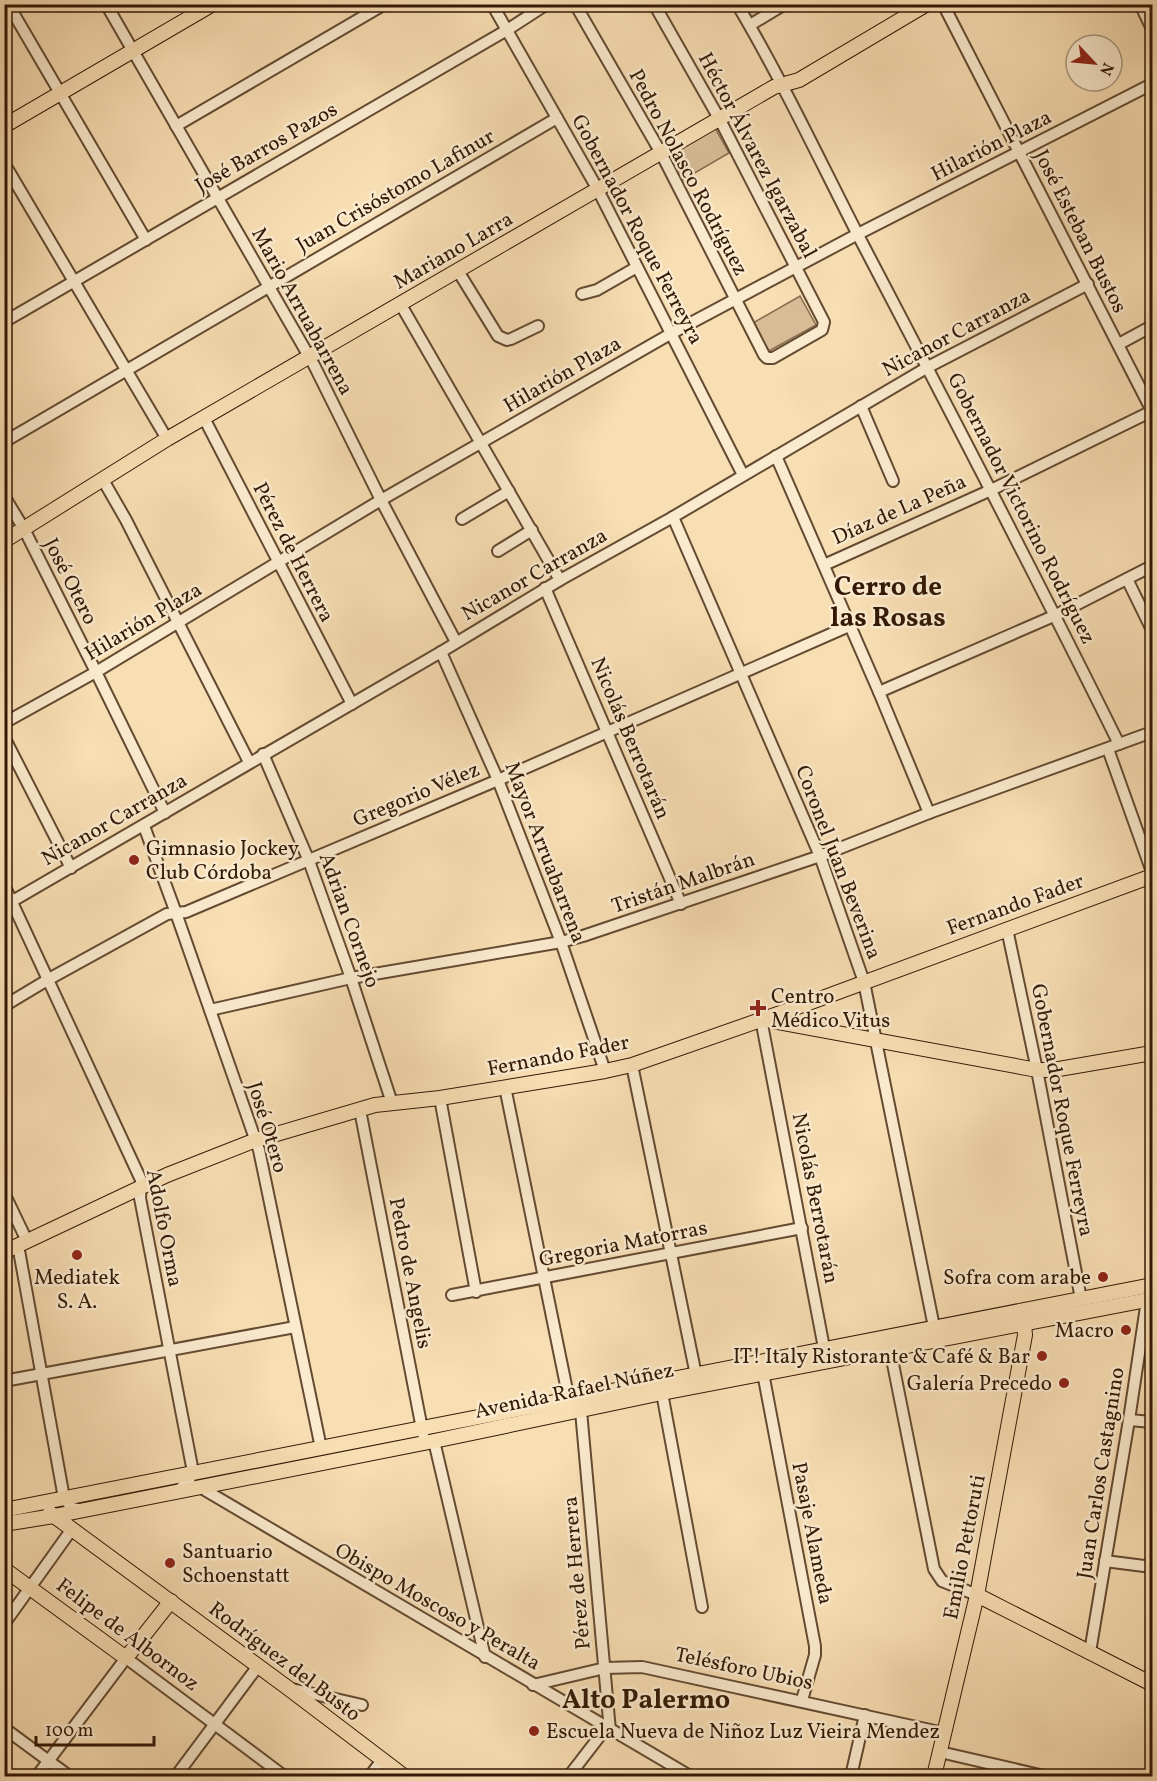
<svg xmlns="http://www.w3.org/2000/svg" width="1157" height="1781" font-family="Vollkorn,serif">
  <style>
    .green { fill: #d7bc96; stroke: #856a4e; stroke-width: 1.5 }
    .lines { fill: none; stroke-linecap: round; stroke-linejoin: round }
    .minor-casing { stroke: #644a31; stroke-width: 14 }
    .major-casing { stroke: #331806; stroke-width: 16 }
    .minor { stroke: #faeace; stroke-width: 10 }
    .major { stroke: #f8deb3; stroke-width: 14 }
    .poi-dot { fill: #8f2418; stroke: #faeace; stroke-width: 2 }
    .labels { text-anchor: middle; stroke-width: 5; stroke-linejoin: round; paint-order: stroke }
    .street-label { font-size: 21px; fill: #331806; stroke: #faeace }
    .poi-label { font-size: 21px; fill: #331806; stroke: #faeace; text-anchor: start }
    .district-label { font-size: 27px; font-weight: bold; fill: #331806; stroke: #faeace }
  </style>
  <rect width="100%" height="100%" fill="#f8deb3"/>
  <filter id="stains"><feTurbulence type="fractalNoise" baseFrequency=".00333" numOctaves="4"/><feColorMatrix values="0 0 0 0 .2 0 0 0 0 .09 0 0 0 0 .02 0 0 0 .5 -.17"/></filter>
  <radialGradient id="worn" r=".72"><stop offset=".6" stop-color="#630" stop-opacity="0"/><stop offset="1" stop-color="#630" stop-opacity=".3"/></radialGradient>
  <g class="green">
    <path d="M743,5H777L752,20Z"/>
    <path d="M715,128L729,153L681,181L666,156Z"/>
    <path d="M800,296L816,325L769,351L753,323Z"/>
  </g>
  <g class="lines">
    <g class="minor-casing">
      <g id="minor">
        <path d="M8,4L146,240"/>
        <path d="M106,4L314,365L381,500L456,642"/>
        <path d="M492,4L597,188L743,475"/>
        <path d="M575,4L661,153L764,355L767,358H773L822,330L824,322L720,120L654,4"/>
        <path d="M737,4C782,80 819,159 859,237C947,405 1035,574 1119,744"/>
        <path d="M1140,4L1152,29"/>
        <path d="M750,25L785,4"/>
        <path d="M176,126L385,4"/>
        <path d="M4,163L167,439"/>
        <path d="M458,271L498,336L507,340L511,339L538,326"/>
        <path d="M582,294L597,290L637,267"/>
        <path d="M401,305L560,580"/>
        <path d="M4,322L507,30L547,4"/>
        <path d="M1119,344L1152,326"/>
        <path d="M861,406L893,481"/>
        <path d="M204,418L352,704"/>
        <path d="M4,442L557,118"/>
        <path d="M776,456L879,692L929,813"/>
        <path d="M103,480L126,520L249,762"/>
        <path d="M4,496L24,529L96,672L165,813"/>
        <path d="M673,517L820,856L864,982L934,1327L932,1332"/>
        <path d="M462,519L509,491"/>
        <path d="M498,551L532,530"/>
        <path d="M824,565L991,490L1152,411L943,4"/>
        <path d="M1127,579L1152,630"/>
        <path d="M545,588L681,904"/>
        <path d="M441,652L498,780L561,942L605,1071"/>
        <path d="M879,692L1056,615L1152,566"/>
        <path d="M4,723L96,672L381,500L672,333L858,234L1152,84"/>
        <path d="M4,737L71,868"/>
        <path d="M1108,749L1152,872"/>
        <path d="M263,754L309,861L351,978L392,1103"/>
        <path d="M144,826L176,913L259,1150L321,1448"/>
        <path d="M4,885L141,1180L140,1198L193,1472L189,1480L179,1490"/>
        <path d="M4,906L441,652L560,580L673,517L928,367L1088,284"/>
        <path d="M1007,929L1037,1070L1081,1299"/>
        <path d="M4,1006L49,979L167,914L186,912L498,780L849,626"/>
        <path d="M210,1010L351,978L561,942L583,936L820,856L929,813L1152,732"/>
        <path d="M761,1019L824,1348"/>
        <path d="M632,1065L696,1375"/>
        <path d="M505,1087L569,1400"/>
        <path d="M440,1098L476,1292"/>
        <path d="M360,1110L423,1434"/>
        <path d="M4,1193L27,1241"/>
        <path d="M18,1245L64,1498L72,1508L83,1510"/>
        <path d="M452,1295L802,1228"/>
        <path d="M890,1349L934,1569L942,1581L977,1595"/>
        <path d="M763,1373L815,1646V1655L802,1700"/>
        <path d="M4,1381L295,1327"/>
        <path d="M662,1393L702,1607"/>
        <path d="M581,1411L610,1731"/>
        <path d="M1129,1420L1152,1422"/>
        <path d="M434,1441L485,1657"/>
        <path d="M198,1486L690,1776"/>
        <path d="M1105,1561L1152,1567"/>
        <path d="M4,1624L72,1529"/>
        <path d="M1090,1652L1129,1420L1147,1300"/>
        <path d="M533,1685L605,1668L642,1667L944,1733"/>
        <path d="M292,1689L362,1705"/>
        <path d="M4,1728L69,1776"/>
        <path d="M940,1752L1044,1776"/>
        <path d="M37,1776L126,1658L284,1776"/>
        <path d="M176,1776L258,1666"/>
        <path d="M370,1776L382,1760"/>
        <path d="M569,1776L606,1728"/>
        <path d="M781,1776H791"/>
        <path d="M851,1776L865,1715"/>
      </g>
    </g>
    <g class="major-casing">
      <g id="major">
        <path d="M4,126L213,4"/>
        <path d="M4,541L167,439L774,87L799,80L927,4"/>
        <path d="M761,1019L1037,1070H1053L1152,1053"/>
        <path d="M4,1252L167,1175L256,1140L375,1105L440,1098L605,1071L632,1065L806,1004L1152,876"/>
        <path d="M4,1510L1152,1285"/>
        <path d="M50,1513L288,1688L404,1776"/>
        <path d="M4,1524L54,1516L434,1441L662,1393L1152,1299"/>
        <path d="M4,1569L126,1658L171,1601"/>
        <path d="M977,1595L1152,1684"/>
        <path d="M934,1776L977,1595L1025,1335L1024,1324L1021,1318"/>
      </g>
    </g>
    <use href="#minor" class="minor"/>
    <use href="#major" class="major"/>
  </g>
  <g class="poi-dot">
    <circle cx="134" cy="860" r="6"/>
    <path d="M755 999h6v6h6v6h-6v6h-6v-6h-6v-6h6z"/>
    <circle cx="77" cy="1255" r="6"/>
    <circle cx="1103" cy="1277" r="6"/>
    <circle cx="1126" cy="1330" r="6"/>
    <circle cx="1042" cy="1356" r="6"/>
    <circle cx="1064" cy="1383" r="6"/>
    <circle cx="170" cy="1563" r="6"/>
    <circle cx="534" cy="1731" r="6"/>
  </g>
  <g class="labels">
    <g class="street-label">
      <text transform="translate(991 145) rotate(-27)" y="7">Hilarión Plaza</text>
      <text transform="translate(266 147) rotate(-30)" y="7">José Barros Pazos</text>
      <text transform="translate(758 155) rotate(62)" y="7">Héctor Álvarez Igarzabal</text>
      <text transform="translate(689 172) rotate(62)" y="7">Pedro Nolasco Rodríguez</text>
      <text transform="translate(395 190) rotate(-30)" y="7">Juan Crisóstomo Lafinur</text>
      <text transform="translate(638 229) rotate(62)" y="7">Gobernador Roque Ferreyra</text>
      <text transform="translate(1081 231) rotate(63)" y="7">José Esteban Bustos</text>
      <text transform="translate(453 250) rotate(-30)" y="7">Mariano Larra</text>
      <text transform="translate(303 311) rotate(61)" y="7">Mario Arruabarrena</text>
      <text transform="translate(956 332) rotate(-28)" y="7">Nicanor Carranza</text>
      <text transform="translate(562 374) rotate(-30)" y="7">Hilarión Plaza</text>
      <text transform="translate(1022 508) rotate(63)" y="7">Gobernador Victorino Rodríguez</text>
      <text transform="translate(899 509) rotate(-24)" y="7">Díaz de La Peña</text>
      <text transform="translate(294 552) rotate(63)" y="7">Pérez de Herrera</text>
      <text transform="translate(534 574) rotate(-30)" y="7">Nicanor Carranza</text>
      <text transform="translate(71 581) rotate(63)" y="7">José Otero</text>
      <text transform="translate(143 621) rotate(-31)" y="7">Hilarión Plaza</text>
      <text transform="translate(631 738) rotate(67)" y="7">Nicolás Berrotarán</text>
      <text transform="translate(416 794) rotate(-23)" y="7">Gregorio Vélez</text>
      <text transform="translate(114 819) rotate(-30)" y="7">Nicanor Carranza</text>
      <text transform="translate(546 852) rotate(69)" y="7">Mayor Arruabarrena</text>
      <text transform="translate(839 862) rotate(69)" y="7">Coronel Juan Beverina</text>
      <text transform="translate(683 882) rotate(-19)" y="7">Tristán Malbrán</text>
      <text transform="translate(1015 904) rotate(-20)" y="7">Fernando Fader</text>
      <text transform="translate(350 920) rotate(70)" y="7">Adrian Cornejo</text>
      <text transform="translate(558 1055) rotate(-11)" y="7">Fernando Fader</text>
      <text transform="translate(1063 1110) rotate(79)" y="7">Gobernador Roque Ferreyra</text>
      <text transform="translate(268 1127) rotate(73)" y="7">José Otero</text>
      <text transform="translate(816 1198) rotate(79)" y="7">Nicolás Berrotarán</text>
      <text transform="translate(165 1228) rotate(79)" y="7">Adolfo Orma</text>
      <text transform="translate(623 1243) rotate(-11)" y="7">Gregoria Matorras</text>
      <text transform="translate(411 1273) rotate(79)" y="7">Pedro de Angelis</text>
      <text transform="translate(574 1390) rotate(-12)" y="7">Avenida Rafael Núñez</text>
      <text transform="translate(1100 1473) rotate(-81)" y="7">Juan Carlos Castagnino</text>
      <text transform="translate(813 1533) rotate(79)" y="7">Pasaje Alameda</text>
      <text transform="translate(964 1547) rotate(-79)" y="7">Emilio Pettoruti</text>
      <text transform="translate(576 1573) rotate(-95)" y="7">Pérez de Herrera</text>
      <text transform="translate(438 1606) rotate(30)" y="7">Obispo Moscoso y Peralta</text>
      <text transform="translate(128 1634) rotate(37)" y="7">Felipe de Albornoz</text>
      <text transform="translate(285 1661) rotate(37)" y="7">Rodríguez del Busto</text>
      <text transform="translate(744 1668) rotate(12)" y="7">Telésforo Ubios</text>
    </g>
    <g class="poi-label">
      <text x="146" y="855">Gimnasio Jockey<tspan x="146" dy="24">Club Córdoba</tspan></text>
      <text x="771" y="1003">Centro<tspan x="771" dy="24">Médico Vitus</tspan></text>
      <text x="77" y="1284" text-anchor="middle">Mediatek<tspan x="77" dy="24">S. A.</tspan></text>
      <text x="1091" y="1284" text-anchor="end">Sofra com arabe</text>
      <text x="1114" y="1337" text-anchor="end">Macro</text>
      <text x="1030" y="1363" text-anchor="end">IT! Italy Ristorante &amp; Café &amp; Bar</text>
      <text x="1052" y="1390" text-anchor="end">Galería Precedo</text>
      <text x="182" y="1558">Santuario<tspan x="182" dy="24">Schoenstatt</tspan></text>
      <text x="546" y="1738">Escuela Nueva de Niñoz Luz Vieira Mendez</text>
    </g>
    <g class="district-label">
      <text x="888" y="595">Cerro de<tspan x="888" dy="31">las Rosas</tspan></text>
      <text x="646" y="1708">Alto Palermo</text>
    </g>
  </g>
  <rect width="1157" height="1781" fill="none" stroke="#f8deb3" stroke-width="24"/>
  <rect x="6" y="6" width="1145" height="1769" fill="none" stroke="#331806" stroke-width="3"/>
  <rect x="12" y="12" width="1133" height="1757" fill="none" stroke="#331806" stroke-width="1.5"/>
  <g transform="translate(1094 63) rotate(116)"><circle r="28" fill="#faeace" stroke="#aa967e" stroke-width="1.5"/>
  <path d="M0-4.5L10 22L0 15L-10 22Z" fill="#8f2418"/>
  <text y="-9" font-size="16" font-weight="bold" text-anchor="middle" fill="#331806">N</text>
  </g>
  <path d="M36 1736v9h118v-9" fill="none" stroke="#331806" stroke-width="3"/>
  <text x="45" y="1736" font-size="18" fill="#331806" stroke="#faeace" stroke-width="4.5" paint-order="stroke">100 m</text>
  <rect width="100%" height="100%" filter="url(#stains)"/>
  <rect width="100%" height="100%" fill="url(#worn)"/>
</svg>
